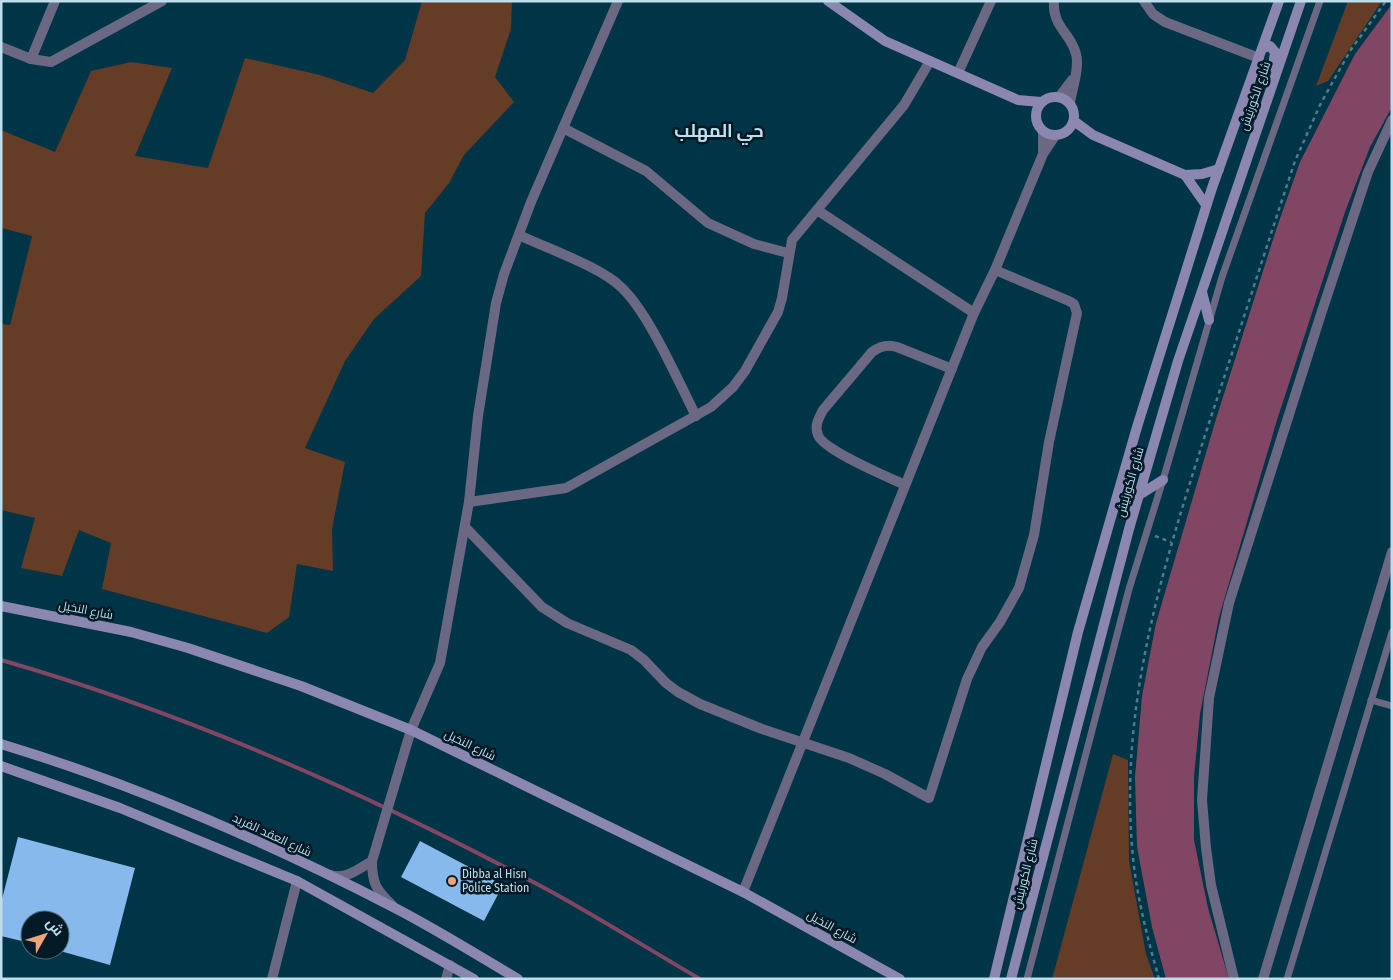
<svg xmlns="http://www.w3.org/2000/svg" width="1393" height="980" font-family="'Fira Sans Condensed',Cairo,sans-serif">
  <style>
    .green { fill: #653c25 }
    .water { fill: #814664 }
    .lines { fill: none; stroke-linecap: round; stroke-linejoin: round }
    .stream { stroke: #814664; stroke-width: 4 }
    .building { fill: #87b9ec }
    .path { stroke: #507b8c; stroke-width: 2.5; stroke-dasharray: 4 4; stroke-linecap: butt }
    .lane { stroke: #6a6882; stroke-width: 7 }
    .street { stroke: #6a6882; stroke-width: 10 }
    .secondary { stroke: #8c87b1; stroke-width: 10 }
    .poi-dot { fill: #f0a278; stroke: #011a25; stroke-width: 2 }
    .labels { text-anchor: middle; stroke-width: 5; stroke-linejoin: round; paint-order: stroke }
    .street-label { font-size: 12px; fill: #bfdeed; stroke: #011a25 }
    .poi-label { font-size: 12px; fill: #bfdeed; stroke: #011a25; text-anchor: start }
    .district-label { font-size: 18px; font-weight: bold; fill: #bfdeed; stroke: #011a25 }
  </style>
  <rect width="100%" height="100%" fill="#003447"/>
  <g class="green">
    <path d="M422,1H512L511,29L495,77L514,102L464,155L449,183L425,213L421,276L374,319L345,361L305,448L345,462L332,529L333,571L297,564L289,617L267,633L102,589L111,543L79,530L62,576L21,568L35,518L1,510V324L10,325L32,236L1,228V130L55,152L91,71L131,62L172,68L135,156L208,168L245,58L320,75L373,93L405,60Z"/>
    <path d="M1348,1H1382L1328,81L1316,86Z"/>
    <path d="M1113,754L1128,760L1129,861L1146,954L1155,979H1052Z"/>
  </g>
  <path class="water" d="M1392,4V107L1370,147L1345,212L1277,420L1219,617L1200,714L1194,777V840L1208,908L1229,979H1166L1152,927L1137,847L1135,777L1142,696L1156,623L1216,419L1277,227L1300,162L1355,54Z"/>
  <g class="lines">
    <path class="stream" d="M1,660C193,715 375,797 550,891C601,919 650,950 700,979"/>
  </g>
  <g class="building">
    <path d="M18,837L135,868L110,965L60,951V920H30V943L1,936V903Z"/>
    <path d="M420,841L503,885L484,921L401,877Z"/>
  </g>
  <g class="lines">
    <g class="path">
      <path d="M1155,536L1171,542"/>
      <path d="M1159,979C1147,936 1135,891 1132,846C1120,700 1165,560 1209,423C1238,336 1266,248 1295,161L1320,105L1350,51L1386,1"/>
    </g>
    <g class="lane">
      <path d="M1371,700L1392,706"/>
      <path d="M1027,979L1129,589L1163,480L1222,277L1320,1"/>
      <path d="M1287,979L1392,632"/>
    </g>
    <g class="street">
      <path d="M1054,1C1052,27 1071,33 1076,54C1080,67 1072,89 1070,103"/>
      <path d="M1144,1L1153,14L1165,22L1259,58"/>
      <path d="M1,47L31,59L51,62L162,1"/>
      <path d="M31,59L55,1"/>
      <path d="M958,73L991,1"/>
      <path d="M1059,97L1072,80"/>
      <path d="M563,128L646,171L708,223L754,244L788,253"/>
      <path d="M1043,153V132"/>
      <path d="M817,210L974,313"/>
      <path d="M519,235C548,249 599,266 621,287C649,313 678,381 696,416"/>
      <path d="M905,485C888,477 823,450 818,435C814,425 819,418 823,410L872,352C880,346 888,344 897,347L952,369"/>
      <path d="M469,502L566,488L711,407L733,387L745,371L778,312L782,298L792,240L904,105L930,61"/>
      <path d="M465,527L542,607L567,623L631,650L644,660L666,683L678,692L700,704L762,729L849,758L885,774L929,798L967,679L982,647L1000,622L1019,588L1034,535L1049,442L1077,313L1074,304L1069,301L995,270"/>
      <path d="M330,875C346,880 358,869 372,861"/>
      <path d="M743,892L974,313L995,270L1043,154L1055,136"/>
      <path d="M392,905C376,890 372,883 372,861L411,730L440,663L469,502L478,416L496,303L504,274L531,202L618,1"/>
      <path d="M272,979L297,881"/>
      <path d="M446,979L450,965"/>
      <path d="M1234,979L1211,885L1206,848L1202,800L1209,698L1229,603L1321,314L1368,172L1392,120"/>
      <path d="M1263,979L1392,552"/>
    </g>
    <g class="secondary">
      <path d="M828,1L885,41L1018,100L1041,102"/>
      <path d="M1263,48L1270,46L1275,52L1273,67"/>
      <circle cx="1055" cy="116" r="19"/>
      <path d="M1074,121L1093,135L1185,175L1202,174L1219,169"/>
      <path d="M1185,175L1206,205"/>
      <path d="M1202,292L1209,320"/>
      <path d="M1139,495L1163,480"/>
      <path d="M1,606L131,632L188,648L301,686L411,730L743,892L900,979"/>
      <path d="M1,744C137,785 267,842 393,907C436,929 477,955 518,979"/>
      <path d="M1,766L120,808L297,881L474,979"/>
      <path d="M994,979L1078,632L1137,427L1212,188L1279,1"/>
      <path d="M1011,979L1129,529L1178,361L1301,1"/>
    </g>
  </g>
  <circle class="poi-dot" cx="452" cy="881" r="5"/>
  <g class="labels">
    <g class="street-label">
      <text transform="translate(1255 96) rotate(-71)" y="4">شارع الكورنيش</text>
      <text transform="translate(1130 482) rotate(-74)" y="4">شارع الكورنيش</text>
      <text transform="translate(86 610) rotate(11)" y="4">شارع النخيل</text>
      <text transform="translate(470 745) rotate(26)" y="4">شارع النخيل</text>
      <text transform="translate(272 835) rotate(25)" y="4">شارع العقد الفريد</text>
      <text transform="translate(1025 874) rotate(-76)" y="4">شارع الكورنيش</text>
      <text transform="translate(832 927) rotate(29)" y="4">شارع النخيل</text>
    </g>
    <g class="poi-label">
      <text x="462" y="878">Dibba al Hisn<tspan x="462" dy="14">Police Station</tspan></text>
    </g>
    <g class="district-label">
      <text x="719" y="137">حي المهلب</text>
    </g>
  </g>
  <rect width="1393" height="980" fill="none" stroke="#bfdeed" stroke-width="5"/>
  <g transform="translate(45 935) rotate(51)"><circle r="24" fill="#011a25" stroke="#4d6875"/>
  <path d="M0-4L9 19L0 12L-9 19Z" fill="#f0a278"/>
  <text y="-8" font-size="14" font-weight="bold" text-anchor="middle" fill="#bfdeed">ش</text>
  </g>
</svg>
